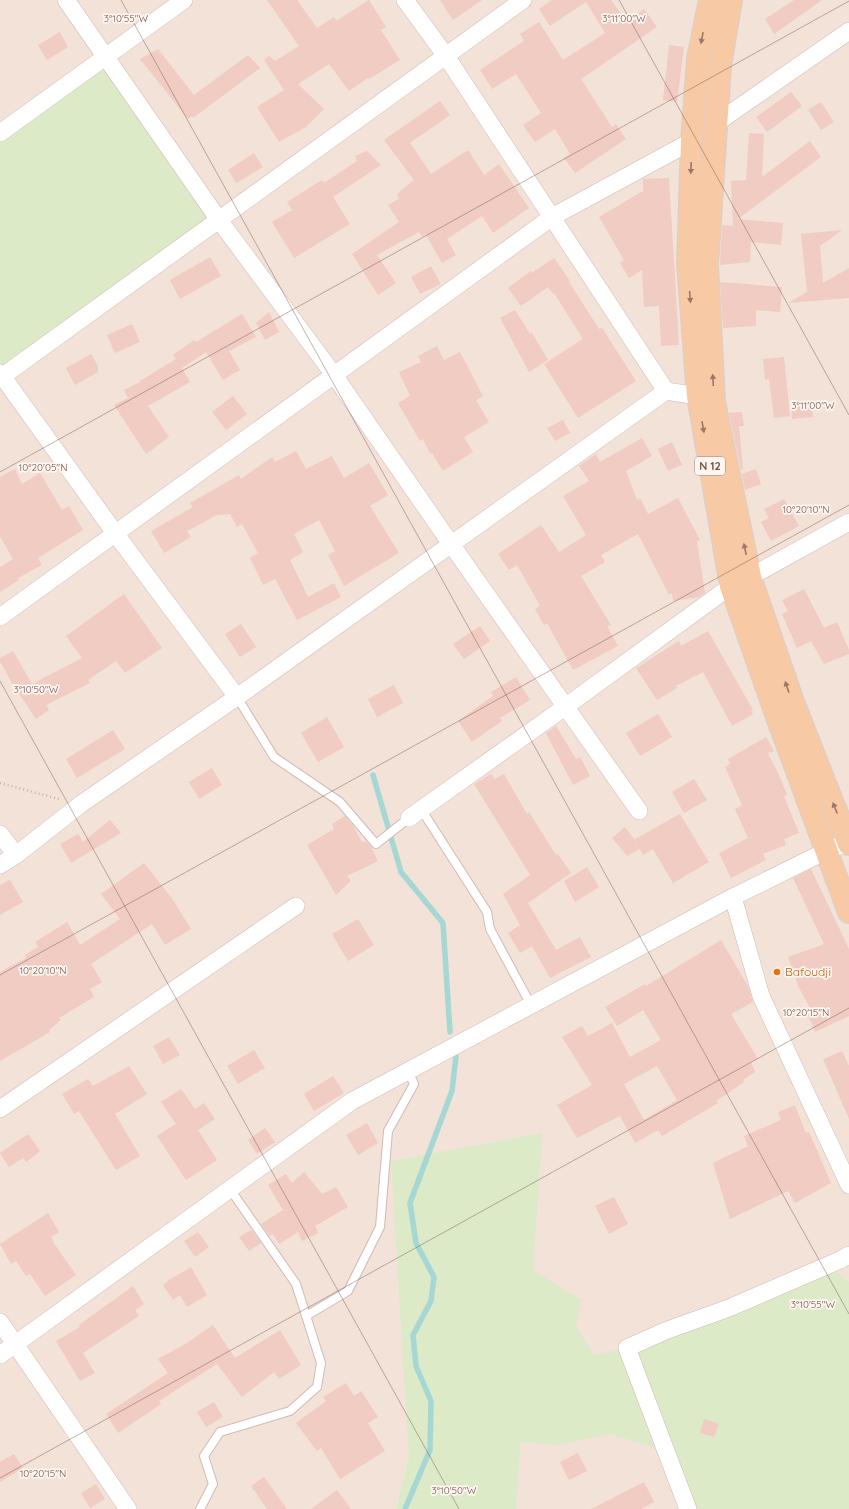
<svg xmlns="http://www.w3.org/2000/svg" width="849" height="1509" font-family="Quicksand,sans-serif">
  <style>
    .residential { fill: #f3e2d8 }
    .green { fill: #dceac8 }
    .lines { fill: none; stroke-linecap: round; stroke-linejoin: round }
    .stream { stroke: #a5d7d5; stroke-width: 5.5 }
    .building { fill: #f0ccc2; fill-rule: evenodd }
    .lane-casing { stroke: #d0bab2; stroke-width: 10 }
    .street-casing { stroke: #d0bab2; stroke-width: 18 }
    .primary-casing { stroke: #d9cfcd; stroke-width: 24 }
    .path { stroke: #d6aea5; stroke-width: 2.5; stroke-dasharray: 1 3; stroke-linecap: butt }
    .lane { stroke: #fff; stroke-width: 8 }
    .street { stroke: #fff; stroke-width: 17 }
    .primary { stroke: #f7c9a5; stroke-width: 22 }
    .oneway { fill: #9d7767 }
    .ticks { fill: none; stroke: #76544d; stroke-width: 1; stroke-opacity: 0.45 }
    .food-dot { fill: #e8710a; stroke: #fef6f0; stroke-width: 1.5 }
    .labels { text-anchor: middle; stroke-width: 3.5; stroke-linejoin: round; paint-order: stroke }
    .shield { fill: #fef6f0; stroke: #9f857e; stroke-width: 1 }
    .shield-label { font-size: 11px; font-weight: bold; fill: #76544d }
    .food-label { font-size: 12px; fill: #c56008; stroke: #fef6f0; text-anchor: start }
    .ticks-label { font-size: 10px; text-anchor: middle; fill: #76544d; stroke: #fef6f0; stroke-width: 3.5; stroke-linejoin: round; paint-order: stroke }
  </style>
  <rect width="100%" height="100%" fill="#fcf1ea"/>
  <path class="residential" d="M0,0H849V1509H516L533,1270L409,1456L396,1509H0Z"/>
  <g class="green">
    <path d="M105,57L219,220L0,373V133Z"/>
    <path d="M542,1133L533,1270L581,1300L576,1327L594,1355L627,1348L828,1265L849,1282V1509H688L666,1451L610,1434L556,1445L521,1442L516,1509H396L409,1456L391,1161Z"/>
  </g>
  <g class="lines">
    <g class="stream">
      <path d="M373,775L401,872L443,923L450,1032"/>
      <path d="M405,1509L430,1450L431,1401L416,1366L413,1335L431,1301L434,1277L416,1243L410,1203L452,1091L456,1056"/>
    </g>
  </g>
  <g class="building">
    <path d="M267,0H297L317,28L334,17L336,21L369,0L386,27L381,30L400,60L369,79L368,78L349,91L329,64L298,84L324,109L306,127L279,142L257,107L284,90L264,60L269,56L275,61L299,46Z"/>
    <path d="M440,0H482L453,20Z"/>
    <path d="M552,0H611L627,22L644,9L657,27L581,79L612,127L616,124L626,139L575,173L564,158L570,154L555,129L535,142L523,125L541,113L516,74L492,89L480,70L524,41L520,34L539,22L563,60L605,33L586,2L550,26L539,9Z"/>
    <path d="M794,0H822L774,34L765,19Z"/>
    <path d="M60,32L68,47L47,60L38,45Z"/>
    <path d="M669,45L684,47L677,102L663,100Z"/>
    <path d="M158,49L194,95L248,55L260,68L193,118L192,116L188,119L140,59Z"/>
    <path d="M791,92L802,106L767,132L756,117Z"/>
    <path d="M440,101L450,115L410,143L431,174L468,150L484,175L499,164L529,208L493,233L482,216L447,239L456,255L442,263L426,235L422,237L419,232L377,255L396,283L378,295L352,254L399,222L388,205L399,199L397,194L414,180L384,140Z"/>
    <path d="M821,102L834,122L821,130L808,110Z"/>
    <path d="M749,133L764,134L762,177L810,141L821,157L738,219L783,223L781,245L751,242L750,262L720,265L722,225L733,226L731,181L746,180Z"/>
    <path d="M367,151L381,165L333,197L350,224L294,258L272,222L292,210L287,202L322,180L324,183L357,161L355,156Z"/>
    <path d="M254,153L263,167L236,183L228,170Z"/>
    <path d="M669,178L679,345L661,346L659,306L644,307L642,270L629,278L620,263L624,260L599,217L643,191V179Z"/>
    <path d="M842,230L820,246L823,283L849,268V298L788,303L807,292L801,234Z"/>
    <path d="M210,257L221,276L180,299L170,280Z"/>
    <path d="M554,258L570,281L569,282L599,329L602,328L636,381L578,418L544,364L583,339L554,293L553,294L548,287L521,306L508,288L531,271L532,273Z"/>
    <path d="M431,266L441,284L420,294L411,277Z"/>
    <path d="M720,282L782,287L780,312L756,310V326L723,328Z"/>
    <path d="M515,310L530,334L532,333L548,360L529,372L500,318Z"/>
    <path d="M269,312L279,332L265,340L256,323Z"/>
    <path d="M242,314L256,337L229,351L240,370L223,380L206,352L182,368L190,382L148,406L169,437L146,454L114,405L128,398L124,390L140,382V381L176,359L173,355L194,340L196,342Z"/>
    <path d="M132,324L140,342L115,353L107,335Z"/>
    <path d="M437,346L444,360L460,352L483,396L476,400L489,422L464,437L473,452L443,471L432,453L430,454L423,439L420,441L398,403L410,396L399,372L421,362L418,356Z"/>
    <path d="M91,354L98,366V372L75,385L66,368Z"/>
    <path d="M784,357L790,416L774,418L769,379L765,380L763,359Z"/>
    <path d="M233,396L247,414L226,430L212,412Z"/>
    <path d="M811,400L813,417L792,419L791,403Z"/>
    <path d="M742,412L744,426H739L743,469L741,470L729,413Z"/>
    <path d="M563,420L570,433L555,441L547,428Z"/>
    <path d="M642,438L652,456L626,471L637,500L640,498L648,514L678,498L700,540L697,541L705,593L699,597L673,601L672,593L669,595L638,534L601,555L605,562L581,576L611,625L607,626L618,646L573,670L547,623L544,625L535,609L540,606L517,565L509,570L498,554L541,525L559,552L586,535L563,496L589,481L579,466L596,454L600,462Z"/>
    <path d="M672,442L682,465L668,471L658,449Z"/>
    <path d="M296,451L306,469L332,456L344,478L369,463L388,495L370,506L399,553L344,586L328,555L335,551L319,520L294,534L303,552L290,560L308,597L334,583L341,597L297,620L275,579L263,585L250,558L258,553L242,524L237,527L230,514L217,515L187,531L191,537L164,553L151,531L193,507L190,503L239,475L241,479L272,457L275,462Z"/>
    <path d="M15,469L22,484L40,473L62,510L69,506L83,530L38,558L42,565L18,578L19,580L0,592V567L13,559L0,536V477Z"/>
    <path d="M756,469L761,484L745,490L742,474Z"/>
    <path d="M784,499L799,526L771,541L761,522L769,518L764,509Z"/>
    <path d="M804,589L824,628L837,622L849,650V654L824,664L811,641L797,648L782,614L788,611L782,600Z"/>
    <path d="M124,594L162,648L125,673L116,661L88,680L90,683L46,705L49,710L36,719L12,683L0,661V658L13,651L32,684L82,658L66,636Z"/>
    <path d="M241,624L256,647L240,657L225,634Z"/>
    <path d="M480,626L490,641L464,659L453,644Z"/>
    <path d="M708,631L753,710L751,711L753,714L732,726L703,672L676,686L677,688L657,700L636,668L679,641L681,646Z"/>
    <path d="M516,677L530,700L500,718L502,721L472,742L458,721L493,696L491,692Z"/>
    <path d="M394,685L403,703L377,717L368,699Z"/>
    <path d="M658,714L672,737L640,756L626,733Z"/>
    <path d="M327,717L344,747L318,762L301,733Z"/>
    <path d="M556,726L576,759L580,757L590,776L573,785L546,733Z"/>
    <path d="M113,730L125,749L77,778L66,759Z"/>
    <path d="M766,737L774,751L768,753L782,782L787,795L784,796L799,833L784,839L786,845L763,854L766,860L731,878L719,853L748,838L735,809L742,805L725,767L730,764L728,759Z"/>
    <path d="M212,768L222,785L199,799L189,782Z"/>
    <path d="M491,774L495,779L504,774L527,814L529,812L556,855L558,854L571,873L528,903L556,950L580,937L591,957L550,978L532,946L520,953L508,933L520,925L503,894L530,875L474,784Z"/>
    <path d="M694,779L707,800L684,813L672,792Z"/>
    <path d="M680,814L709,862L673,883L653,849L643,855L640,849L627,856L612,838L625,827L638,844L635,839Z"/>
    <path d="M345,816L353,826L362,842L366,841L371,847L378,861L347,876L351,881L336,895L307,845L334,829L332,824Z"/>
    <path d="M110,820L121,833L71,863L60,844L78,834L83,842Z"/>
    <path d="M144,863L173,900L191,929L165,945L152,924L91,964L102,982L90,989L94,997L59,1018L61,1020L49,1030L50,1032L0,1061V972L26,958L25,955L38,947L35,942L67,922L80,945L120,919L101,894Z"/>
    <path d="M587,867L599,887L575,902L564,881Z"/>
    <path d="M811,869L849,949V1016L815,1032L808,1015L813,1013L799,988L788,957L824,944L793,878Z"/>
    <path d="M10,880L23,902L0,915V885Z"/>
    <path d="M358,919L374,945L348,961L332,934Z"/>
    <path d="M721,940L748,986L753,1002L731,1014L758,1059L751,1062L755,1072L743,1080L744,1082L716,1101L718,1103L662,1136L658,1130L635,1143L620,1116L577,1138L557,1105L592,1085L562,1037L582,1026L588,1036L612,1023L630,1057L661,1040L643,1010L617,1026L605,1007L645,984L646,986ZM657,1066L677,1100L644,1120L624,1084Z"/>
    <path d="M169,1037L180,1055L163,1064L153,1046Z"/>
    <path d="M254,1050L265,1068L238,1084L227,1066Z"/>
    <path d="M842,1051L849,1066V1119L823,1059Z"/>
    <path d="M129,1066L147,1094L115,1114L140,1156L116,1170L79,1111L74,1114L62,1094L88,1079L93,1086Z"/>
    <path d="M333,1076L344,1093L314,1111L304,1094Z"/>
    <path d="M181,1089L195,1109L204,1103L215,1119L198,1130L217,1160L186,1180L157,1136L176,1124L161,1102Z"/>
    <path d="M795,1105L806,1133L809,1132L831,1183L795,1203L788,1191L730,1219L713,1163L748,1146L744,1136L781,1120L778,1112Z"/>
    <path d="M367,1123L378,1143L358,1155L346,1135Z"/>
    <path d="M265,1128L275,1142L257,1154L248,1140Z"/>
    <path d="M28,1134L40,1151L26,1162L23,1158L9,1167L0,1153Z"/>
    <path d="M304,1172L322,1194L336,1187L348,1207L315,1226L318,1233L302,1241L298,1232L279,1244L273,1234L270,1236L261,1224L283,1210L268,1185L286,1174L292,1183Z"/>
    <path d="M614,1197L628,1224L609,1234L595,1206Z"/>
    <path d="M48,1213L59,1232L51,1237L54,1241L53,1242L76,1275L45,1296L30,1274L26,1276L16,1261L11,1264L0,1244Z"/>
    <path d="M251,1230L261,1243L249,1251L239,1237Z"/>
    <path d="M198,1232L209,1247L195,1257L184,1241Z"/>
    <path d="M191,1267L207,1295L187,1307L180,1295L173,1300L163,1285L169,1280Z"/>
    <path d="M133,1286L144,1304L135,1310L139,1316L83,1353L95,1373L80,1381L56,1341L80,1327L79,1325Z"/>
    <path d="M213,1325L235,1358L280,1330L301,1365L279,1379L274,1372L242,1397L217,1364L159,1401L161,1404L118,1433L106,1414L168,1373L158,1359L187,1343Z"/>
    <path d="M346,1383L354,1396L361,1391L378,1417L368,1423L385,1451L340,1479L321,1448L317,1451L296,1423L326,1401L323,1397Z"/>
    <path d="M214,1402L223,1417L206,1427L197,1412Z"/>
    <path d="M704,1419L719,1424L714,1437L700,1433Z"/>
    <path d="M578,1453L587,1471L569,1480L560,1462Z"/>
    <path d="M14,1454L23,1468L0,1482V1462Z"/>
    <path d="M264,1477L287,1509H267L251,1486Z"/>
    <path d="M644,1482L654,1502L641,1509H591Z"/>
    <path d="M96,1484L105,1499L90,1508L81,1493Z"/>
    <path d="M337,1490L351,1509H311Z"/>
  </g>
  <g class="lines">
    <g class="lane-casing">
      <g id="lane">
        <path d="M237,697L274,757L340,802L376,844L409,818"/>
        <path d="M421,809L487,912L490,929L531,1005"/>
        <path d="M306,1316L348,1291L380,1227L388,1131L414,1084L408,1071"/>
        <path d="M200,1509L213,1484L204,1456L220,1432L290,1411L317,1387L321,1363L296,1284L230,1189"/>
      </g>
    </g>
    <g class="street-casing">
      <g id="street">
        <path d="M66,0L219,220L334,375L451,544L639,811"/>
        <path d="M405,0L446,56L666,391"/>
        <path d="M715,124L849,31"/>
        <path d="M0,133L184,0"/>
        <path d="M0,373L115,533L237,697"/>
        <path d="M0,378L523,0"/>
        <path d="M750,577L849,522"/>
        <path d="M0,617L552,217L692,141"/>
        <path d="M409,818L565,707L731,586"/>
        <path d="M0,834L16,855"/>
        <path d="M0,865L16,855L81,804L237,697L666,391L698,396"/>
        <path d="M733,897L761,996L849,1185"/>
        <path d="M0,1109L296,906"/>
        <path d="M0,1322L128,1509"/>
        <path d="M0,1355L352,1101L733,897L826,851L849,842"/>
        <path d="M688,1509L627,1348L665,1331L729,1308L840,1260L849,1255"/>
      </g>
    </g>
    <g class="primary-casing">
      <g id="primary">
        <path d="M710,0L698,59L692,141L688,264L698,396L731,586L776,714L849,912"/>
        <path d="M731,0L720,66L707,265L714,402L750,577L793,702L849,844"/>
      </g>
    </g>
    <path class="path" d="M0,783L59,799"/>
    <use href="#lane" class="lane"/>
    <use href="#street" class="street"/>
    <use href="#primary" class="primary"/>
  </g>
  <defs><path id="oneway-solid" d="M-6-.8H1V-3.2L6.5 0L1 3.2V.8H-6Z"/></defs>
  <g class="oneway">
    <use href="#oneway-solid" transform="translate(702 38) rotate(101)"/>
    <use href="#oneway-solid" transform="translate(691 168) rotate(92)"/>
    <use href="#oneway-solid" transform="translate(690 297) rotate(86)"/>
    <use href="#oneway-solid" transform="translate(713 380) rotate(-93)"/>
    <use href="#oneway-solid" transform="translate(703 427) rotate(80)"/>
    <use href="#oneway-solid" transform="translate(745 549) rotate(-102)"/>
    <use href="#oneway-solid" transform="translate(787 687) rotate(-109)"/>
    <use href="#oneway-solid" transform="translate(835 808) rotate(-112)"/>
  </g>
  <path class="ticks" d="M121,0L849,1314M619,0L849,415M0,472L849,1M0,681L459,1509M0,975L849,505M0,1478L849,1008"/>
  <circle class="food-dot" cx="777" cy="972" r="4"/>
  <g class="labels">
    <rect class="shield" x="695" y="457" width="30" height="18" rx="3"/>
    <g class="shield-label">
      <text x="710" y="470">N 12</text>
    </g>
    <g class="food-label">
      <text x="785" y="976">Bafoudji</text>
    </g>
  </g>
  <g class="ticks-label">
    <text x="126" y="22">3°10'55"W</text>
    <text x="624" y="22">3°11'00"W</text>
    <text x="813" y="409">3°11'00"W</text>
    <text x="43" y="471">10°20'05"N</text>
    <text x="806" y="513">10°20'10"N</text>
    <text x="36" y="693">3°10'50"W</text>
    <text x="43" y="974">10°20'10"N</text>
    <text x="806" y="1016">10°20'15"N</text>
    <text x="813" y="1308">3°10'55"W</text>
    <text x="43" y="1477">10°20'15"N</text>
    <text x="454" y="1494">3°10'50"W</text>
  </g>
</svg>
